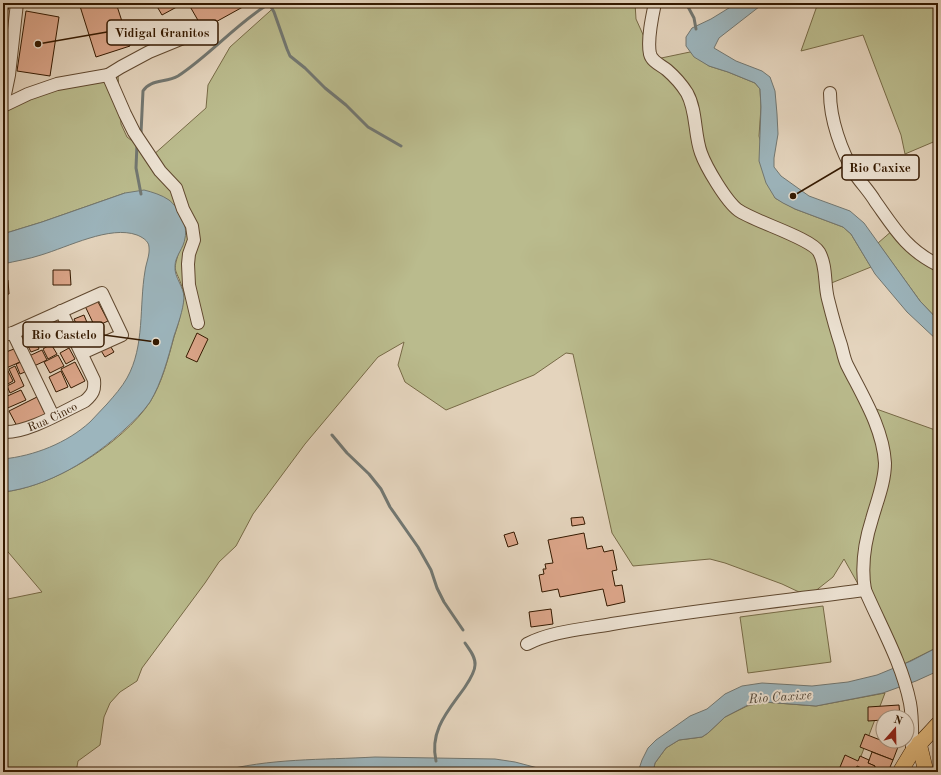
<svg xmlns="http://www.w3.org/2000/svg" width="941" height="775" font-family="'Old Standard TT',serif">
  <style>
    .green { fill: #babb8d; stroke: #776a46 }
    .water { fill: #9cb5bd; stroke: #727771 }
    .lines { fill: none; stroke-linecap: round; stroke-linejoin: round }
    .stream { stroke: #727771; stroke-width: 3 }
    .building { fill: #dba589; stroke: #341900 }
    .minor-casing { stroke: #60482f; stroke-width: 14 }
    .major-casing { stroke: #341900; stroke-width: 16 }
    .minor { stroke: #ede3d4; stroke-width: 12 }
    .major { stroke: #e2ba7e; stroke-width: 15 }
    .labels { text-anchor: middle; stroke-width: 4; stroke-linejoin: round; paint-order: stroke }
    .street-label { font-size: 12px; fill: #341900; stroke: #ede3d4 }
    .water-label { font-size: 13px; font-style: italic; fill: #534839; stroke: #ede3d4 }
    .leader { fill: none; stroke: #341900; stroke-width: 1.5 }
    .callout-dot { fill: #341900; stroke: #ede3d4; stroke-width: 1.5 }
    .callout { fill: #ede3d4; stroke: #341900; stroke-width: 1.5 }
    .callout-label { font-size: 13px; text-anchor: middle; font-weight: bold; fill: #341900 }
  </style>
  <rect width="100%" height="100%" fill="#e4d4bd"/>
  <filter id="stains"><feTurbulence type="fractalNoise" baseFrequency=".005" numOctaves="4"/><feColorMatrix values="0 0 0 0 .2 0 0 0 0 .09 0 0 0 0 .02 0 0 0 .5 -.17"/></filter>
  <radialGradient id="worn" r=".72"><stop offset=".6" stop-color="#630" stop-opacity="0"/><stop offset="1" stop-color="#630" stop-opacity=".3"/></radialGradient>
  <g class="green">
    <path d="M279,3H635L636,19L645,39L647,61L690,52L709,66L728,72L755,83L760,89L761,107L759,136L775,198L795,209L843,227L851,234L871,267L824,286L868,406L938,431V647L902,665L899,657L844,559L833,577L814,592H799L782,584L725,563L710,559L633,566L612,533L573,354L566,353L534,375L446,410L405,382L398,365L404,342L378,357L305,444L253,514L236,546L219,562L205,583L142,668L137,681L120,692L110,703L104,717L100,745L78,761L76,772H3V600L42,592L3,546V492C53,487 122,444 150,402C162,383 168,359 174,337C177,328 180,319 181,311C183,303 185,294 182,287C176,268 172,273 179,252L125,193L42,222L3,234V108L30,93L118,75L121,124L127,137L152,156L206,108L208,85L230,47Z"/>
    <path d="M818,3H938V140L905,154L901,135L863,35L801,51Z"/>
    <path d="M893,230L938,267V320L920,301L878,243Z"/>
    <path d="M823,606L831,662L748,673L740,617Z"/>
    <path d="M885,693L855,772H653L655,763L666,748L679,740L702,737L708,733L725,717L747,706L764,702L816,706Z"/>
  </g>
  <g class="water">
    <path d="M737,3H764L719,38L714,48L736,61L762,71L770,77L775,91L777,114L778,134L774,158V167L781,176L809,196L850,211L864,223L920,301L938,320V341L907,312L875,274L851,234L843,227L795,209L783,203L775,198L766,183L759,161L761,107L760,89L755,83L728,72L709,66L694,57L686,46V37L692,28L711,19Z"/>
    <path d="M144,190C152,192 162,195 169,200C179,208 188,225 185,238C184,248 175,256 175,266C174,278 184,286 184,298C183,311 178,324 174,336C168,358 162,382 150,402C143,412 134,421 125,429C93,459 48,487 3,492V459C34,456 67,443 90,422C96,416 101,410 107,404C114,396 122,387 127,378C145,346 139,306 145,271C146,263 150,255 149,247C149,241 142,237 137,235C110,225 68,247 41,255C29,259 16,261 3,264V234L42,222L125,193Z"/>
    <path d="M938,647V671L916,681L883,693L816,706L764,702L748,705L725,717L708,733L702,737L679,740L666,748L655,763L653,772H638L642,760L648,748L656,740L690,716L707,709L725,694L742,686L762,683L812,686L848,682L877,675L911,661Z"/>
    <path d="M375,757L495,759L515,762L553,772H218C269,758 322,760 375,757Z"/>
  </g>
  <g class="lines">
    <g class="stream">
      <path d="M686,3L694,18L696,29"/>
      <path d="M141,133L143,91C150,79 166,83 178,76C210,55 235,25 267,5L271,7L274,12L287,49L290,56L305,68L325,88L346,105L368,127L401,146"/>
      <path d="M137,144L136,168L141,194"/>
      <path d="M332,435L347,453L369,474L381,489L390,507L418,547L431,570L437,588L444,602L463,630"/>
      <path d="M436,761C429,730 449,710 465,687C469,681 475,672 475,665C476,657 469,649 465,643"/>
    </g>
  </g>
  <g class="building">
    <path d="M3,3H10L3,25Z"/>
    <path d="M79,3H116L130,46L96,57Z"/>
    <path d="M155,3H184L162,15Z"/>
    <path d="M188,3H250L203,29Z"/>
    <path d="M26,11L59,17L50,76L17,71Z"/>
    <path d="M53,270H70L71,285H53Z"/>
    <path d="M3,271L4,280H8L9,294L3,295Z"/>
    <path d="M97,300L108,321L95,327L85,306Z"/>
    <path d="M84,315L90,330L81,334L74,319Z"/>
    <path d="M35,328L41,342L37,344L39,349L31,352L22,334Z"/>
    <path d="M197,333L208,339L197,362L186,357Z"/>
    <path d="M51,344L57,354L48,359L43,349Z"/>
    <path d="M109,344L114,352L105,357L100,349Z"/>
    <path d="M69,348L75,359L66,364L60,353Z"/>
    <path d="M14,349L20,362L4,369L3,357L7,355L6,352Z"/>
    <path d="M42,350L47,360L34,366L29,356Z"/>
    <path d="M58,355L64,366L50,373L44,362Z"/>
    <path d="M21,362L25,372L20,374L16,364Z"/>
    <path d="M75,362L85,381L71,388L61,369Z"/>
    <path d="M15,366L24,386L10,393L7,386L15,382L9,369Z"/>
    <path d="M7,369L13,381L6,385L3,379V371Z"/>
    <path d="M61,371L68,387L56,392L49,377Z"/>
    <path d="M21,390L26,400L3,410V398Z"/>
    <path d="M37,397L46,415L18,428L9,411Z"/>
    <path d="M583,517L585,524L572,526L571,518Z"/>
    <path d="M514,532L518,544L508,547L504,535Z"/>
    <path d="M584,533L587,549L602,546L604,552L613,550L617,570L612,571L615,586L622,585L625,602L607,606L603,589L560,597L558,589L542,592L539,575L544,574L543,569H546L545,564L553,563L548,540Z"/>
    <path d="M551,609L553,624L531,627L529,612Z"/>
    <path d="M899,705L900,717H883V720L868,721V707Z"/>
    <path d="M865,734L898,747L893,760L860,747Z"/>
    <path d="M872,752L893,760L888,772H873L875,766L868,763Z"/>
    <path d="M845,755L858,761L860,756L869,760L868,763L875,766L873,772H865L866,770L857,766L855,772H838Z"/>
  </g>
  <g class="lines">
    <g class="minor-casing">
      <g id="minor">
        <path d="M655,3C652,17 647,40 650,54C652,62 661,65 667,70C674,76 682,85 687,93C697,111 694,134 701,153C706,167 726,201 738,210C755,222 811,238 819,252C827,266 824,284 828,299C832,315 836,330 841,345C843,352 844,359 847,365C862,395 883,428 885,463C885,482 877,501 872,519C865,541 861,567 865,590C881,627 902,663 910,703C913,719 912,736 912,752"/>
        <path d="M108,75L125,114L134,132L160,171L176,188L183,209L192,226L194,240L189,254L188,264L189,285L198,323"/>
        <path d="M830,93C830,119 841,151 855,174C861,183 869,191 875,201C895,229 906,249 938,265"/>
        <path d="M3,104L9,75L17,3"/>
        <path d="M3,106L28,94L57,84L108,75L121,67L149,52L188,36"/>
        <path d="M13,333L53,416"/>
        <path d="M3,335L13,333L102,293L122,335L82,353"/>
        <path id="s1" d="M3,432C26,434 64,411 85,401C93,394 95,390 94,380L61,311"/>
        <path d="M527,644C552,631 585,629 612,624C696,610 781,601 865,590"/>
      </g>
    </g>
    <g class="major-casing">
      <g id="major">
        <path d="M919,743L926,772"/>
        <path d="M900,772L912,752L938,724"/>
      </g>
    </g>
    <use href="#minor" class="minor"/>
    <use href="#major" class="major"/>
  </g>
  <g class="labels">
    <g class="street-label">
      <text dy="4" stroke="none"><textPath href="#s1" startOffset="52">Rua Cinco</textPath></text>
    </g>
    <g class="water-label">
      <text transform="translate(780 696) rotate(-4)" y="5">Rio Caxixe</text>
    </g>
  </g>
  <path class="leader" d="M38 44L107 32M793 196L842 167M156 342L104 335"/>
  <g class="callout-dot">
    <circle cx="38" cy="44" r="4"/>
    <circle cx="793" cy="196" r="4"/>
    <circle cx="156" cy="342" r="4"/>
  </g>
  <g class="callout">
    <rect x="107" y="20" width="111" height="25" rx="4"/>
    <rect x="842" y="155" width="77" height="25" rx="4"/>
    <rect x="23" y="322" width="81" height="25" rx="4"/>
  </g>
  <g class="callout-label">
    <text x="162" y="37">Vidigal Granitos</text>
    <text x="880" y="172">Rio Caxixe</text>
    <text x="64" y="339">Rio Castelo</text>
  </g>
  <rect width="941" height="775" fill="none" stroke="#e4d4bd" stroke-width="16"/>
  <rect x="4" y="4" width="933" height="767" fill="none" stroke="#341900" stroke-width="2"/>
  <rect x="8" y="8" width="925" height="759" fill="none" stroke="#341900"/>
  <g transform="translate(895 729) rotate(20)"><circle r="19" fill="#ede3d4" stroke="#a3927f"/>
  <path d="M0-3L7 15L0 10L-7 15Z" fill="#8f2418"/>
  <text y="-6" font-size="11" font-weight="bold" text-anchor="middle" fill="#341900">N</text>
  </g>
  <rect width="100%" height="100%" filter="url(#stains)"/>
  <rect width="100%" height="100%" fill="url(#worn)"/>
</svg>
